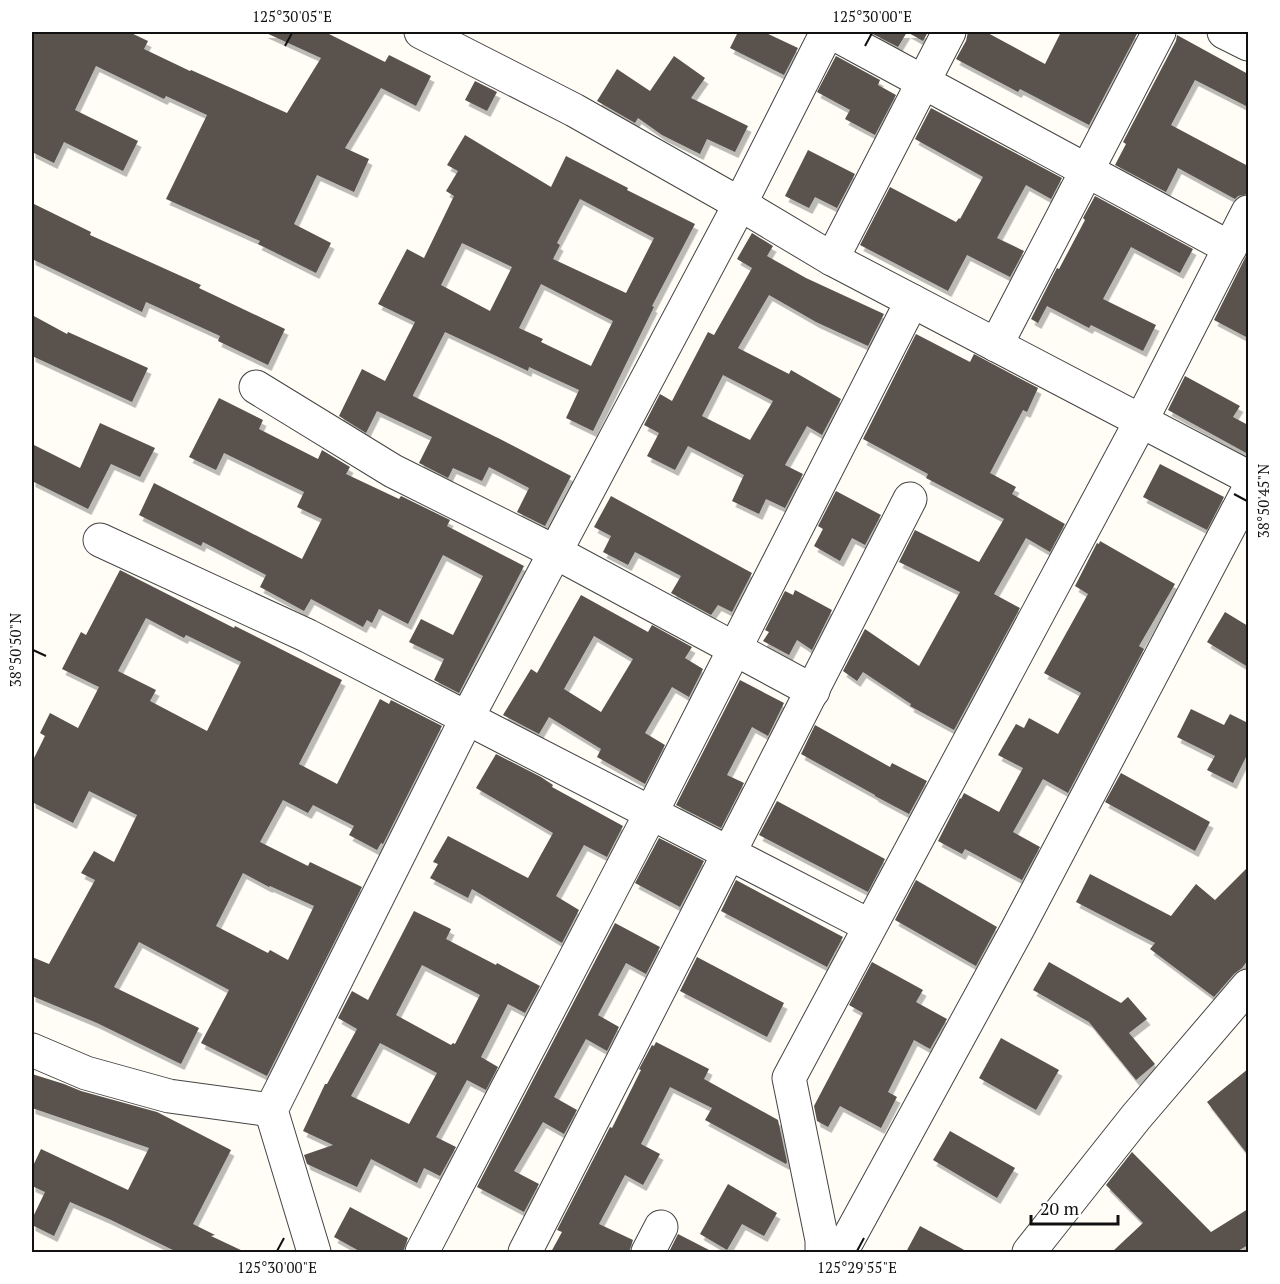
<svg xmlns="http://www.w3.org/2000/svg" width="1280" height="1284" font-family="'PT Serif',serif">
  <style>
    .building { fill: #5a524d; fill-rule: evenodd; filter: url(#shadow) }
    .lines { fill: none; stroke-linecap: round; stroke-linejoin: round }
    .minor-casing { stroke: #444; stroke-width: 35 }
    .minor { stroke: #fff; stroke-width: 33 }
    .ticks { fill: none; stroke: #111; stroke-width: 2 }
    .neatline { fill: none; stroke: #111; stroke-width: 2 }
    .ticks-label { font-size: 15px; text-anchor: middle; fill: #111 }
  </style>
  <defs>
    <filter id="shadow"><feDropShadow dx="3.5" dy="6" stdDeviation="0" flood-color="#0004"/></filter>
  </defs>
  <rect width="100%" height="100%" fill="#fffdf5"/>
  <g class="building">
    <path d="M32,32H129L148,41L144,49L190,71L191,70L287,113L321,58L264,32H325L385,62L389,55L431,76L416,106L381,88L345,148L369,159L354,192L317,175L294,224L331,243L316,273L258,244L260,241L166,199L207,115L166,96L164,99L96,66L75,110L138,141L123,171L64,142L54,163L32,152Z"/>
    <path d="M738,32H764L798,48L784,75L730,48Z"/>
    <path d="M869,32H928L923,41L907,32L898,47Z"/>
    <path d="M968,32H986L1045,64L1061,32H1138L1089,125L1020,89L1018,92L956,59L966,41Z"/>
    <path d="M1177,35L1248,74V107L1195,80L1171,125L1248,166V194L1238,196L1235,199L1178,168L1166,192L1115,165L1126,144L1123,142L1176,41Z"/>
    <path d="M674,56L705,78L691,98L748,126L735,152L707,139L700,154L662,135L638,118L635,123L597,101L617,69L650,91Z"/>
    <path d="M836,56L880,80L878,85L896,95L875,135L845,119L850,110L817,92Z"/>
    <path d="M475,81L497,92L487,111L465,100Z"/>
    <path d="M931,108L1062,178L1051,199L1026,185L997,238L1024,251L1010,277L967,255L948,291L860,245L890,187L956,222L959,218L960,219L983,177L915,139Z"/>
    <path d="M465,135L551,187L566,156L628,188L627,190L695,224L652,306L654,307L593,431L566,418L579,390L529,367L528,371L445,332L413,395V396L502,440L571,476L545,526L517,512L529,488L489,467L482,481L453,468L448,478L419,463L432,437L377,411L366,433L339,416L362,369L385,381L415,322L378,304L407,249L424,258L454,196L446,191L458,171L447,165ZM580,199L654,238L626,293L553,259L560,245L557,243ZM462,243L512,267L490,311L441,285ZM541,284L613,321L591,366L541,342L543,339L519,328Z"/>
    <path d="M808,150L855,174L837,208L815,197L809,208L785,196Z"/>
    <path d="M1095,196L1193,249L1180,273L1131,247L1103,299L1156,325L1143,351L1091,325L1089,328L1047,306L1038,323L1031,319L1057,268L1059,269L1085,220L1083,218Z"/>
    <path d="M32,203L91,232L90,235L201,285L199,288L285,329L268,365L218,341L220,336L146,302L142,312L32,259Z"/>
    <path d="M752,233L773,246L767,256L806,278L884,314L868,346L816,322L769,295L738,348L789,374L791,370L841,399L822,435L807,426L785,465L803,474L785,508L766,499L759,514L732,501L744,475L688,446L675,470L647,456L659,433L644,425L660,394L672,401L708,332L714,335L752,268L737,259ZM723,375L773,401L750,440L702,416Z"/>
    <path d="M1248,252V338L1214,320Z"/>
    <path d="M32,315L67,334L68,332L148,368L132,402L32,356Z"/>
    <path d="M916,334L970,362L974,354L1038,388L1027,412L1023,410L990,473L1016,487L1012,494L1065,524L1050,552L1026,538L994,594L1020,608L954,730L910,706L911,704L863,672L857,681L843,671L865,629L919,666L960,592L899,562L915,530L979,562L1004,519L926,478L928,474L863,439Z"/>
    <path d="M1185,376L1240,406L1233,417L1248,425V454L1168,410Z"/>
    <path d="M219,398L263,420L259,429L318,459L322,450L350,467L346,474L399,499L401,496L450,520L447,526L524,566L459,693L434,680L444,659L409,642L421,619L453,635L483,576L443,555L408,624L379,609L372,623L367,620L363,627L311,599L304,611L260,587L266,575L203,542L201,546L139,515L154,483L302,559L322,519L297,507L304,492L224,453L216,470L189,457Z"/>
    <path d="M100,423L155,448L140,477L111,464L88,509L32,481V444L80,468Z"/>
    <path d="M1160,464L1224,497L1207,530L1143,497Z"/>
    <path d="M836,491L881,515L865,545L852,538L840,561L814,546L823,529L818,526Z"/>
    <path d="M611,496L752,573L732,612L718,605L711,615L671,593L681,576L635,552L628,565L603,552L611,536L594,527Z"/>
    <path d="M1100,541L1175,584L1139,646L1144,649L1068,793L1043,779L1013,832L1040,847L1022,880L965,849L962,854L938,841L960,798L961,799L964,793L999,812L1023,768L998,755L1016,724L1024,728L1029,718L1058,734L1081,693L1044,673L1088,594L1075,586L1097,543L1099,544Z"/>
    <path d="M120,570L234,628L235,626L342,680L299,764L337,784L380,699L389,704L391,700L442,726L383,844L381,843L377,850L349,835L354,826L313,805L308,813L283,800L260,842L308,866L310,862L362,887L267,1076L201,1043L229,990L139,942L114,987L199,1028L181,1064L97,1023L32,996V957L49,964L95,880L81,873L94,851L114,862L137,815L89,791L73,823L32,802V762L45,736L40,733L50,713L78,728L99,687L62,669L81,632L86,635ZM146,618L184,638L186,635L241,662L207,731L150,701L156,690L118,671ZM243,873L269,887L270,886L314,906L288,960L270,950L268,953L216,926Z"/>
    <path d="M795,590L832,610L812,650L797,640L789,655L763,641L769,632L765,630L785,591L793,595Z"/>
    <path d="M581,595L648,632L652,625L692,647L685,658L703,669L689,697L672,687L645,733L665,745L645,784L597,757L601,749L549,717L539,734L503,715L531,669L537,673ZM594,636L633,659L601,712L564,689Z"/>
    <path d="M1225,612L1248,626V667L1207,642Z"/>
    <path d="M740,680L784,703L768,736L752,727L727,775L744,783L721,828L676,805Z"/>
    <path d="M1191,709L1224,725L1230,714L1248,723V753L1233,783L1207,770L1215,756L1177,737Z"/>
    <path d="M815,725L890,767L892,763L927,781L909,814L875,796V795L801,754Z"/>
    <path d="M496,754L541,777L553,785L552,787L623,826L607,857L584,845L556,896L579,910L562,943L472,889L468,898L430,878L438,864L433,862L448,836L528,878L553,833L476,788Z"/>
    <path d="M1121,773L1210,822L1195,851L1105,802Z"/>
    <path d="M777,801L885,859L868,892L759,835Z"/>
    <path d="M659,838L704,861L680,907L635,883Z"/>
    <path d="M1248,867V960L1242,968L1234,974L1214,997L1150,949L1155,943L1076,902L1090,874L1171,916L1196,884L1215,900Z"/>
    <path d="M736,880L843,937L827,967L721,911Z"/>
    <path d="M916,880L997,927L976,966L895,920Z"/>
    <path d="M414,911L451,929L446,939L496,965L497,963L540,986L525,1013L508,1004L481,1057L498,1067L486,1090L467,1080L436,1137L456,1147L440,1176L424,1168L417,1183L371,1159L357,1187L307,1164L304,1155L333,1145L303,1131L325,1084H327L357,1029L338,1018L352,991L368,1000ZM422,965L480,995L455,1044L453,1043L451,1045L396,1015ZM380,1043L437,1073L409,1124L351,1096Z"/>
    <path d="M615,923L660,947L646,974L626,963L598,1015L619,1027L607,1051L586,1039L554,1097L577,1110L564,1134L543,1122L514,1171L539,1184L524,1212L477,1187Z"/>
    <path d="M697,957L784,1003L767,1037L680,991Z"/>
    <path d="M872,962L923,990L916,1002L947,1019L930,1049L914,1040L888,1092L897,1097L881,1128L840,1106L828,1127L817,1121L814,1106L863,1013L849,1005Z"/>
    <path d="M1049,962L1121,1003L1128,997L1147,1019L1129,1033L1155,1064L1136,1080L1089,1022L1033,990Z"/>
    <path d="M1001,1038L1059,1070L1036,1110L979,1078Z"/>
    <path d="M656,1042L709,1069L704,1079L778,1120L787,1162L786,1164L705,1120L712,1108L670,1087L641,1144L660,1154L643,1185L625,1175L599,1224L633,1240L629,1252H551L562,1232L557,1230L610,1127L612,1128L641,1070L639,1069L652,1045L654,1046Z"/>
    <path d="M1248,1069V1155L1207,1102Z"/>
    <path d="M32,1074L64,1084L81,1091L157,1112L231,1150L193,1224L215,1235L211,1236L245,1252H177L109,1219L70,1202L54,1236L32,1225V1219L45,1192L32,1186V1168L41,1149L128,1190L149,1148L32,1108Z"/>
    <path d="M950,1131L1015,1168L997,1198L933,1160Z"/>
    <path d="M1132,1152L1211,1232L1248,1209V1245L1236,1252H1112L1143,1223L1106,1185Z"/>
    <path d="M728,1184L777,1213L764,1236L742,1224L727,1250L700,1234Z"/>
    <path d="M350,1207L408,1238L403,1252H361L334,1237Z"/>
    <path d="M920,1226L968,1252H906Z"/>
    <path d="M678,1234L713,1252H669Z"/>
  </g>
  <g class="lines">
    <g class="minor-casing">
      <g id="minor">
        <path d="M421,32L574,110L740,204L832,259L1248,477"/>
        <path d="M831,32L1230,248"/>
        <path d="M1224,32L1248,44"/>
        <path d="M832,259L949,32"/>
        <path d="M996,345L1159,32"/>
        <path d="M256,387L393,471L555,552L813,691"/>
        <path d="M100,540L308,636L870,926"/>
        <path d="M32,1050L86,1073L169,1096L271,1110"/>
        <path d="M314,1252L271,1110L467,718L740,204L827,32"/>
        <path d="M422,1252L651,813L912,301"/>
        <path d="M525,1252L910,499"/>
        <path d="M648,1252L661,1227"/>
        <path d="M822,1252V1240L789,1078L1141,421L1248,212"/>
        <path d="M841,1252L1017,930L1248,491"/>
        <path d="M1029,1252L1136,1117L1248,986"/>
      </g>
    </g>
    <use href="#minor" class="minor"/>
  </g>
  <path class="ticks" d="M285,46L292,33M865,46L872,33M1234,494L1247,501M33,650L46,656M277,1251L284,1238M857,1251L864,1238"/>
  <rect width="1280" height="1284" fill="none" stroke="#ffffff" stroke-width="66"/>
  <path d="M1031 1215v9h87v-9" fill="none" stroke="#111111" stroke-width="3"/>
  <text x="1040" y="1215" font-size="18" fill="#111111" stroke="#ffffff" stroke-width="4.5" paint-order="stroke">20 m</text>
  <rect x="33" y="33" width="1214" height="1218" class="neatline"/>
  <g class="ticks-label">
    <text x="292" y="22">125°30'05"E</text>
    <text x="872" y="22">125°30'00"E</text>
    <text transform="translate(1264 501) rotate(-90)" y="5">38°50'45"N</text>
    <text transform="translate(16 650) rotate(-90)" y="5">38°50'50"N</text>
    <text x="277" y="1273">125°30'00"E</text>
    <text x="857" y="1273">125°29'55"E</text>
  </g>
</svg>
